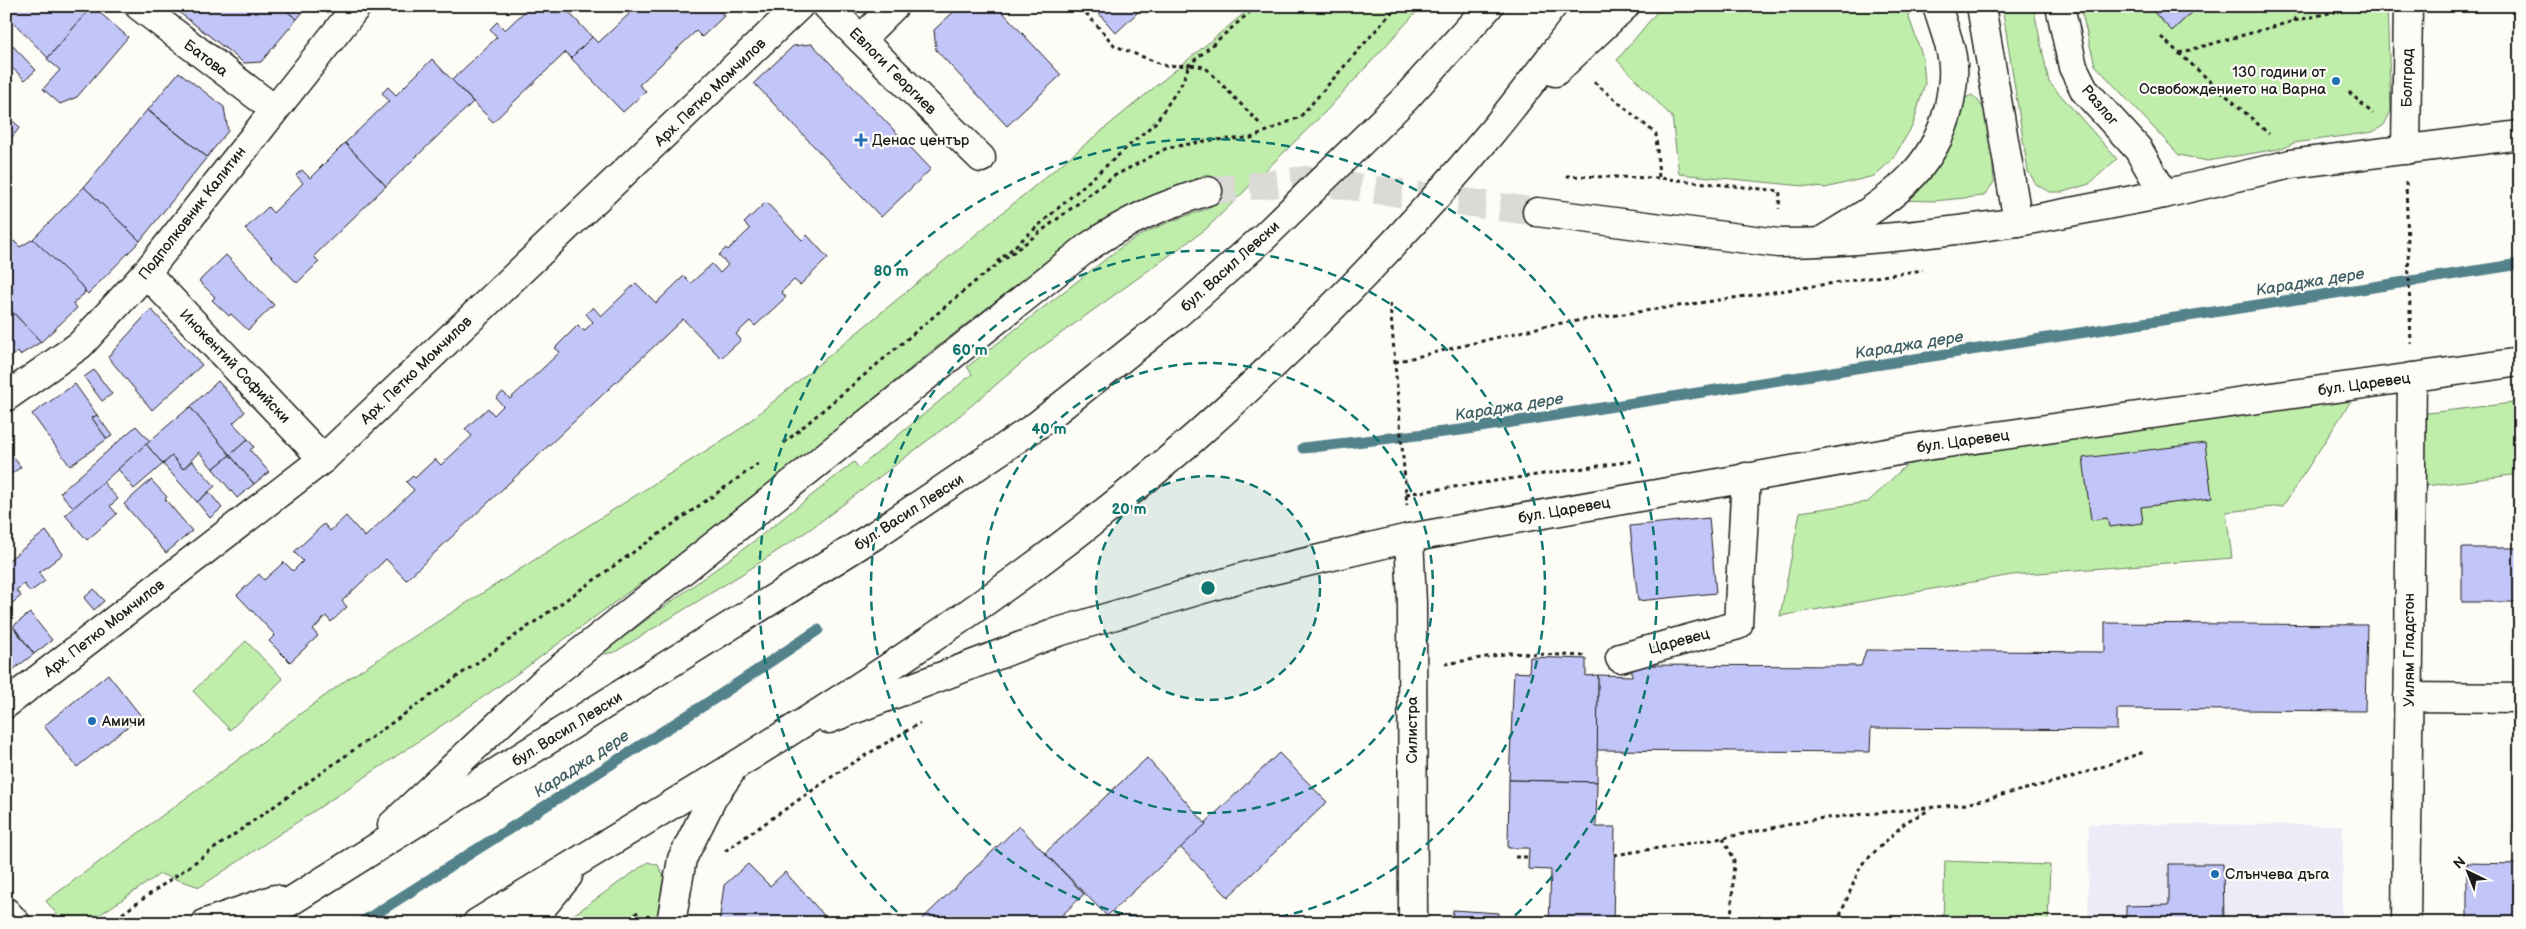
<svg xmlns="http://www.w3.org/2000/svg" width="2526" height="929" font-family="'Balsamiq Sans',sans-serif">
  <style>
    .built { fill: #ebecf7 }
    .green { fill: #bfedaa; stroke: #6e8463 }
    .lines { fill: none; stroke-linecap: round; stroke-linejoin: round }
    .stream { stroke: #53828a; stroke-width: 11 }
    .building { fill: #c2c5f8; stroke: #1c1c1c }
    .highway-tunnel { stroke: #dbdad6; stroke-width: 28; stroke-dasharray: 28 14; stroke-linecap: butt }
    .minor-casing { stroke: #1c1c1c; stroke-width: 31 }
    .highway-casing { stroke: #1c1c1c; stroke-width: 31 }
    .path { stroke: #1c1c1c; stroke-width: 3; stroke-dasharray: 4 4; stroke-linecap: butt }
    .minor { stroke: #fdfcf7; stroke-width: 28 }
    .highway { stroke: #fdfcf7; stroke-width: 28 }
    .ring { fill: none; stroke: #0f766e; stroke-width: 2.5; stroke-dasharray: 9 6 }
    .poi-dot { fill: #1f6fb2; stroke: #fdfcf7; stroke-width: 2 }
    .labels { text-anchor: middle; stroke-width: 4.5; stroke-linejoin: round; paint-order: stroke }
    .street-label { font-size: 15px; fill: #1c1c1c; stroke: #fdfcf7 }
    .poi-label { font-size: 15px; fill: #1c1c1c; stroke: #fdfcf7; text-anchor: start }
    .water-label { font-size: 16px; font-style: italic; fill: #406066; stroke: #fdfcf7 }
    .centre { fill: #0f766e; stroke: #fdfcf7; stroke-width: 2.5 }
    .ring-label { font-size: 15px; text-anchor: middle; font-weight: bold; fill: #0f766e; stroke: #fdfcf7; stroke-width: 4.5; stroke-linejoin: round; paint-order: stroke }
  </style>
  <rect width="100%" height="100%" fill="#fdfcf7"/>
  <filter id="ink" filterUnits="userSpaceOnUse"><feTurbulence type="fractalNoise" baseFrequency=".02" numOctaves="2"/><feDisplacementMap in="SourceGraphic" scale="10" xChannelSelector="R" yChannelSelector="G"/><feConvolveMatrix kernelMatrix="1 2 1 2 8 2 1 2 1" color-interpolation-filters="sRGB"/></filter>
  <g filter="url(#ink)">
    <path class="built" d="M2089,824L2343,825L2342,923H2088Z"/>
    <g class="green">
      <path d="M1253,6H1422L1327,110L1206,229L1031,355L952,422L812,528L747,571L615,652L605,654L604,651L754,541L854,462L859,468L972,374L967,367L1116,251C1145,229 1176,219 1210,208L1206,174L1081,238L1050,259L938,346L713,530L524,669L422,739L200,887L160,874L89,922L59,917L46,901L349,678L740,429Z"/>
      <path d="M1662,6H1905L1923,58L1925,83L1913,125L1892,160L1874,176L1825,188L1679,174L1672,117L1617,60Z"/>
      <path d="M2002,6H2033L2049,82L2117,159L2089,184L2063,192H2049L2036,184L2028,171Z"/>
      <path d="M2080,6H2148L2172,31L2198,6H2387L2391,111L2384,125L2373,132L2294,143L2284,148L2207,161L2179,155L2095,65Z"/>
      <path d="M1972,95C1996,113 1991,154 1994,182L1984,196L1934,201L1902,200L1927,182L1942,158L1963,99Z"/>
      <path d="M2362,384L2283,506L2226,512L2232,558L2012,575L1780,616L1800,512L1868,502L1926,446Z"/>
      <path d="M2520,402V474L2410,488L2411,415Z"/>
      <path d="M246,641L283,679L230,730L193,691Z"/>
      <path d="M1945,861L2050,865L2048,923H1943Z"/>
      <path d="M648,862L658,865L666,881L663,923H562Z"/>
    </g>
    <g class="lines">
      <g class="stream">
        <path d="M1303,448L1461,430L2520,264"/>
        <path d="M361,923L720,695L818,630"/>
      </g>
    </g>
    <g class="building">
      <path d="M6,6H92L48,58L12,21L6,27Z"/>
      <path d="M92,6L128,37L77,97L60,104L43,89L60,70L47,59Z"/>
      <path d="M171,6H280L297,19L261,62L244,63Z"/>
      <path d="M280,6H308L297,19Z"/>
      <path d="M521,6H563L592,37L571,58L566,52L493,122L452,80L497,37L490,29L497,22L505,30L525,11Z"/>
      <path d="M621,6H715L724,16L702,37L696,31L639,85L646,91L623,112L571,58L592,37L598,43L629,14Z"/>
      <path d="M960,6H997L1061,75L1007,126L936,50L934,30Z"/>
      <path d="M1092,6H1140L1136,10L1138,12L1116,33Z"/>
      <path d="M2148,6H2198L2172,31Z"/>
      <path d="M6,39L36,70L25,80L6,62Z"/>
      <path d="M812,44L931,169L881,217L754,83L793,46Z"/>
      <path d="M432,59L473,102L386,186L345,143L389,101L382,93L388,87L396,95Z"/>
      <path d="M179,72L224,107L228,131L207,157L148,110Z"/>
      <path d="M147,110L207,157L140,241L84,187Z"/>
      <path d="M6,116L20,127L6,145Z"/>
      <path d="M345,143L386,186L314,256L319,262L297,283L245,229L268,207L273,213L303,183L296,175L302,170L310,178Z"/>
      <path d="M84,187L140,241L88,294L33,239Z"/>
      <path d="M766,202L802,240L807,235L828,258L800,285L794,280L781,292L786,297L755,326L750,321L736,334L741,340L721,358L683,319L406,580L386,559L342,601L347,607L331,622L326,616L313,630L318,636L290,662L269,641L275,635L237,595L259,574L264,580L284,562L293,571L303,561L294,552L324,524L330,531L346,516L365,537L414,490L406,482L413,476L415,478L435,459L441,465L472,436L465,429L488,408L494,415L503,406L496,398L503,392L510,399L560,352L555,348L578,325L584,331L593,322L586,314L593,307L601,316L636,283L656,303L684,276L691,283L712,264L720,273L728,265L719,255L726,248L728,250L750,229L744,223Z"/>
      <path d="M33,239L85,289L84,294L73,303L77,308L41,342L6,305V248L14,241L20,247Z"/>
      <path d="M226,255L274,305L248,330L231,314L229,316L212,300L215,297L199,281Z"/>
      <path d="M6,305L41,342L20,355L18,352L6,361Z"/>
      <path d="M151,309L202,365L152,410L108,357Z"/>
      <path d="M94,370L112,394L102,401L84,377Z"/>
      <path d="M218,381L245,412L233,423L248,439L230,455L190,407Z"/>
      <path d="M75,384L97,415L92,418L107,439L70,466L32,414Z"/>
      <path d="M190,407L230,455L213,469L199,452L183,469L172,456L163,464L146,444Z"/>
      <path d="M97,415L112,436L107,439L92,418Z"/>
      <path d="M136,426L150,441L74,508L60,493Z"/>
      <path d="M248,439L254,447L250,450L269,472L254,484L230,455Z"/>
      <path d="M2205,443L2212,498L2141,507L2143,523L2109,527L2107,518L2091,520L2083,458Z"/>
      <path d="M146,444L163,464L134,489L118,469Z"/>
      <path d="M6,448L21,467L6,478Z"/>
      <path d="M230,455L254,484L237,498L213,469Z"/>
      <path d="M172,456L183,469L192,461L215,486L197,502L163,464Z"/>
      <path d="M151,480L167,497L165,499L192,531L166,553L124,504Z"/>
      <path d="M103,482L118,499L110,506L117,514L87,540L65,515Z"/>
      <path d="M209,492L222,508L210,518L197,502Z"/>
      <path d="M1709,518L1716,593L1638,601L1630,526Z"/>
      <path d="M46,531L63,554L39,573L45,581L30,592L24,584L16,590L21,596L10,605L6,600V562Z"/>
      <rect x="2462" y="548" width="58" height="54"/>
      <path d="M94,589L104,601L94,610L84,598Z"/>
      <path d="M30,613L52,640L34,654L13,626Z"/>
      <path d="M6,618L34,654L6,675Z"/>
      <path d="M2105,623L2367,625L2365,711L2117,709V730L1871,728L1870,752L1597,750L1598,675L1632,676V665L1861,666L1866,650L2105,652Z"/>
      <path d="M1530,657L1586,659V676L1598,675L1597,782L1509,780L1514,672L1529,673Z"/>
      <path d="M108,674L141,716L77,767L44,726Z"/>
      <path d="M1279,753L1327,802L1228,897L1180,847Z"/>
      <path d="M1147,758L1206,824L1107,916L1045,853Z"/>
      <path d="M1509,780L1597,782L1596,827H1615L1613,923H1549L1551,870L1528,869L1529,848H1508Z"/>
      <path d="M1019,826L1084,894L1054,923H918Z"/>
      <path d="M2467,863L2520,864V923H2467Z"/>
      <path d="M748,864L770,886L785,872L831,923H719L724,885Z"/>
      <path d="M2169,864H2223L2224,923H2126V906L2169,905Z"/>
      <path d="M1453,910L1499,913L1498,923H1452Z"/>
    </g>
    <g class="lines">
      <path class="highway-tunnel" d="M1208,191L1306,180L1537,212"/>
      <g class="minor-casing">
        <g id="minor">
          <path d="M139,6L274,109"/>
          <path d="M827,6L981,158"/>
          <path d="M2060,6L2073,67L2085,91L2138,149L2164,194"/>
          <path d="M861,39L894,6"/>
          <path d="M2406,150L2408,6"/>
          <path d="M2018,222L2164,194L2291,164L2520,135"/>
          <path d="M146,273L323,459"/>
          <path d="M6,397L80,345L146,273L357,6"/>
          <path d="M1620,658L1738,625L1746,477"/>
          <path d="M2408,697L2520,698"/>
          <path d="M6,704L323,459L799,6"/>
          <path d="M1413,923L1412,603L1409,538L1926,446L2520,362"/>
          <path d="M2406,923L2412,377"/>
        </g>
      </g>
      <g class="highway-casing">
        <g id="highway">
          <path d="M1555,72L1625,6"/>
          <path d="M1537,212L1778,243C1859,243 1938,233 2018,222L1981,6"/>
          <path d="M1823,240C1879,206 1933,177 1949,106C1952,90 1955,74 1952,57C1949,40 1942,23 1937,6"/>
          <path d="M829,719L1058,632L1247,576L1409,538"/>
          <path d="M392,825L548,678L1088,247C1129,219 1161,206 1208,191"/>
          <path d="M6,912L16,923"/>
          <path d="M206,923L275,899"/>
          <path d="M256,923L875,535L1039,424L1176,315L1265,236L1404,100L1489,6"/>
          <path d="M477,923C723,772 978,628 1196,436C1301,343 1401,241 1491,133C1525,92 1557,48 1590,6"/>
          <path d="M529,923L568,876"/>
          <path d="M671,923L682,859L713,797L730,773"/>
        </g>
      </g>
      <g class="path">
        <path d="M1063,6L1086,13L1115,46L1166,66L1189,65L1257,6"/>
        <path d="M2294,21L2299,6"/>
        <path d="M2161,37L2269,134"/>
        <path d="M2179,53L2294,21L2360,6"/>
        <path d="M1594,82L1656,134L1659,178"/>
        <path d="M2349,92L2373,114"/>
        <path d="M1566,176L1659,178L1780,191L1779,209"/>
        <path d="M2406,182L2411,344"/>
        <path d="M997,262L1156,122L1182,83L1189,65L1205,67L1262,126"/>
        <path d="M1390,304L1407,505"/>
        <path d="M1395,362L1549,325L1923,270"/>
        <path d="M784,443L978,279L1114,176L1167,148L1212,140L1251,138L1300,117L1397,6"/>
        <path d="M1406,494L1633,461"/>
        <path d="M1445,664L1510,653L1588,656"/>
        <path d="M1723,838L1734,859L1731,923"/>
        <path d="M725,851L849,765L920,723"/>
        <path d="M1614,855L1723,838L1816,819L1966,804L2070,778L2144,752"/>
        <path d="M1515,857H1528"/>
        <path d="M109,923L758,464"/>
        <path d="M622,923L638,912"/>
        <path d="M1837,923L1861,865L1907,821L1930,810"/>
      </g>
      <use href="#minor" class="minor"/>
      <use href="#highway" class="highway"/>
    </g>
  </g>
  <circle cx="1208" cy="588" r="112" fill="#0f766e" fill-opacity=".12"/>
  <g class="ring">
    <circle cx="1208" cy="588" r="112"/>
    <circle cx="1208" cy="588" r="225"/>
    <path d="M1167 922A337 337 0 1 1 1249 922"/>
    <path d="M908 922A449 449 0 1 1 1508 922"/>
  </g>
  <g class="poi-dot">
    <circle cx="2336" cy="81" r="5"/>
    <path d="M858.5 132.5h5v5h5v5h-5v5h-5v-5h-5v-5h5z"/>
    <circle cx="92" cy="721" r="5"/>
    <circle cx="2215" cy="874" r="5"/>
  </g>
  <g class="labels">
    <g class="street-label">
      <text transform="translate(206 58) rotate(37)" y="5">Батова</text>
      <text transform="translate(893 71) rotate(45)" y="5">Евлоги Георгиев</text>
      <text transform="translate(2407 78) rotate(-89)" y="5">Болград</text>
      <text transform="translate(710 92) rotate(-44)" y="5">Арх. Петко Момчилов</text>
      <text transform="translate(2100 105) rotate(50)" y="5">Разлог</text>
      <text transform="translate(192 213) rotate(-52)" y="5">Подполковник Калитин</text>
      <text transform="translate(1230 266) rotate(-42)" y="5">бул. Васил Левски</text>
      <text transform="translate(235 366) rotate(46)" y="5">Инокентий Софийски</text>
      <text transform="translate(416 370) rotate(-44)" y="5">Арх. Петко Момчилов</text>
      <text transform="translate(2364 384) rotate(-8)" y="5">бул. Царевец</text>
      <text transform="translate(1963 441) rotate(-8)" y="5">бул. Царевец</text>
      <text transform="translate(1564 510) rotate(-10)" y="5">бул. Царевец</text>
      <text transform="translate(909 512) rotate(-33)" y="5">бул. Васил Левски</text>
      <text transform="translate(104 628) rotate(-38)" y="5">Арх. Петко Момчилов</text>
      <text transform="translate(1679 641) rotate(-15)" y="5">Царевец</text>
      <text transform="translate(2409 650) rotate(-90)" y="5">Уилям Гладстон</text>
      <text transform="translate(567 729) rotate(-32)" y="5">бул. Васил Левски</text>
      <text transform="translate(1412 730) rotate(-90)" y="5">Силистра</text>
    </g>
    <g class="poi-label">
      <text x="2326" y="77" text-anchor="end">130 години от<tspan x="2326" dy="17">Освобождението на Варна</tspan></text>
      <text x="872" y="145">Денас център</text>
      <text x="102" y="726">Амичи</text>
      <text x="2225" y="879">Слънчева дъга</text>
    </g>
    <g class="water-label">
      <text transform="translate(2310 281) rotate(-9)" y="6">Караджа дере</text>
      <text transform="translate(1909 344) rotate(-9)" y="6">Караджа дере</text>
      <text transform="translate(1509 406) rotate(-9)" y="6">Караджа дере</text>
      <text transform="translate(581 763) rotate(-33)" y="6">Караджа дере</text>
    </g>
  </g>
  <circle cx="1208" cy="588" r="8" class="centre"/>
  <g class="ring-label">
    <text x="891" y="276">80 m</text>
    <text x="970" y="355">60 m</text>
    <text x="1049" y="434">40 m</text>
    <text x="1129" y="514">20 m</text>
  </g>
  <rect width="2526" height="929" fill="none" stroke="#fdfcf7" stroke-width="25"/>
  <rect x="12" y="12" width="2501" height="904" fill="none" stroke="#1c1c1c" stroke-width="2" filter="url(#ink)"/>
  <g transform="translate(2468 872) rotate(317)" stroke="#fdfcf7" stroke-width="4" paint-order="stroke">
  <path d="M0-4L9 19L0 12L-9 19Z" fill="#1c1c1c"/>
  <text y="-8" font-size="14" font-weight="bold" text-anchor="middle" fill="#1c1c1c">N</text>
  </g>
</svg>
